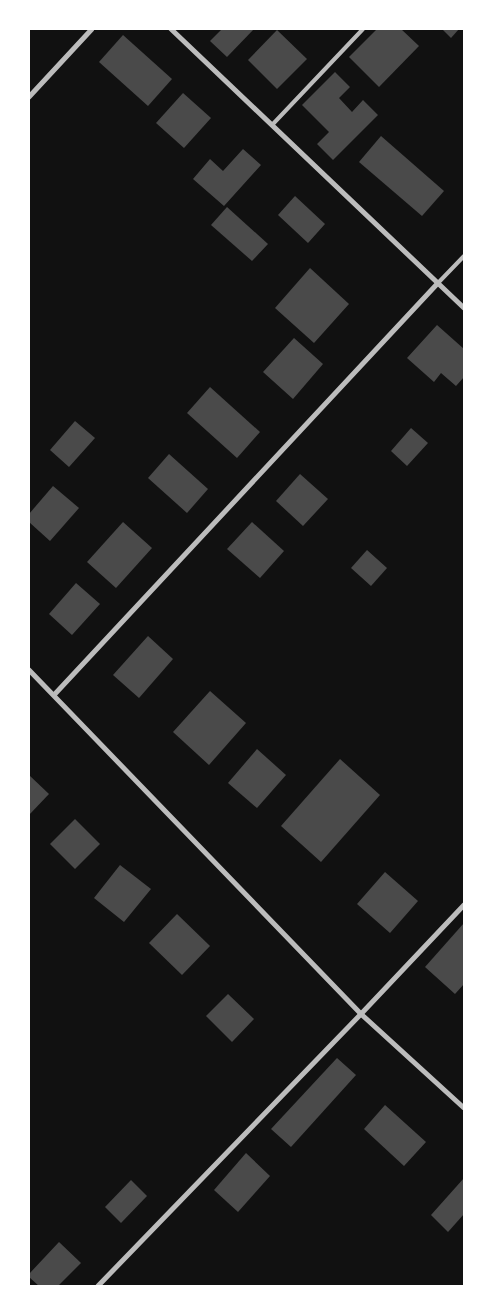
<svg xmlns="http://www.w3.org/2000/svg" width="493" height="1315" font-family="'Noto Sans',sans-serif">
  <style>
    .building { fill: #4a4a4a }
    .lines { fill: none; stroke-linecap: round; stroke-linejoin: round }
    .service { stroke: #bcbcbc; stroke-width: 4 }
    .minor { stroke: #bcbcbc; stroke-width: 5 }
  </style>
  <rect width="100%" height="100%" fill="#111"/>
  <g class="building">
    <path d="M222,29H254L227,57L210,41Z"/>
    <path d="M377,29H401L419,46L379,87L349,57Z"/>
    <path d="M442,29H459L451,38Z"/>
    <path d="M277,30L307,59L277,89L248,60Z"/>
    <path d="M123,35L172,79L148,106L99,62Z"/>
    <path d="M335,72L350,87L339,98L352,112L363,100L378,115L333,160L317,144L329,132L302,105Z"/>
    <path d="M183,93L211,118L184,148L156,123Z"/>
    <path d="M381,136L444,191L422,216L359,162Z"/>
    <path d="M243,149L261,165L224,206L193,179L210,159L223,171Z"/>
    <path d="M295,196L325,224L308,243L278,215Z"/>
    <path d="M227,207L268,244L252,261L211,225Z"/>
    <path d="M310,268L349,304L314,343L275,308Z"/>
    <path d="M437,325L464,349V377L456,386L441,373L434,382L407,358Z"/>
    <path d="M294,338L323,364L293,399L263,372Z"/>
    <path d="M210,387L260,432L237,458L187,413Z"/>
    <path d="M75,421L95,438L69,467L50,450Z"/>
    <path d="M411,428L428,443L407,466L391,451Z"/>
    <path d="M169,454L208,489L187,513L148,478Z"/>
    <path d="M300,474L328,499L303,526L276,501Z"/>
    <path d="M53,486L79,508L50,541L29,522V514Z"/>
    <path d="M123,522L152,548L116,588L87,562Z"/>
    <path d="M252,522L284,551L260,578L227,549Z"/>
    <path d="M367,550L387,568L371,586L351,568Z"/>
    <path d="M76,583L100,604L72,635L49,614Z"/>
    <path d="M148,636L173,659L139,698L113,675Z"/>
    <path d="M210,691L246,723L209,765L173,732Z"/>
    <path d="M257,749L286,775L257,808L228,783Z"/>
    <path d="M340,759L380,795L321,862L281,826Z"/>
    <path d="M29,775L49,794L29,815Z"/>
    <path d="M75,819L100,844L75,869L50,844Z"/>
    <path d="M120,865L151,889L124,922L94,898Z"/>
    <path d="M385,872L418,901L390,933L357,904Z"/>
    <path d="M177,914L210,946L182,975L149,943Z"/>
    <path d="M464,923V984L455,994L425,967Z"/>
    <path d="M228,994L254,1019L232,1042L206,1016Z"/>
    <path d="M337,1058L356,1075L291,1147L271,1129Z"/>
    <path d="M385,1105L426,1142L404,1166L364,1129Z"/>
    <path d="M246,1153L270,1176L238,1212L214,1190Z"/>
    <path d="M464,1178V1214L448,1232L431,1215Z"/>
    <path d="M131,1180L147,1196L121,1223L105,1207Z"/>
    <path d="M59,1242L81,1263L58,1286H39L29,1277V1274Z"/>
  </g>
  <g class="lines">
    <g class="service">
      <path d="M272,125L363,29"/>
      <path d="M438,283L464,256"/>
    </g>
    <g class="minor">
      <path d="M171,29L464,308"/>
      <path d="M29,97L92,29"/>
      <path d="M29,670L361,1014L464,1108"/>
      <path d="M54,695L438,283"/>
      <path d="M98,1286L361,1014L464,905"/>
    </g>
  </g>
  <rect width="493" height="1315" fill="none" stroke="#ffffff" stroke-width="60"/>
</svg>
